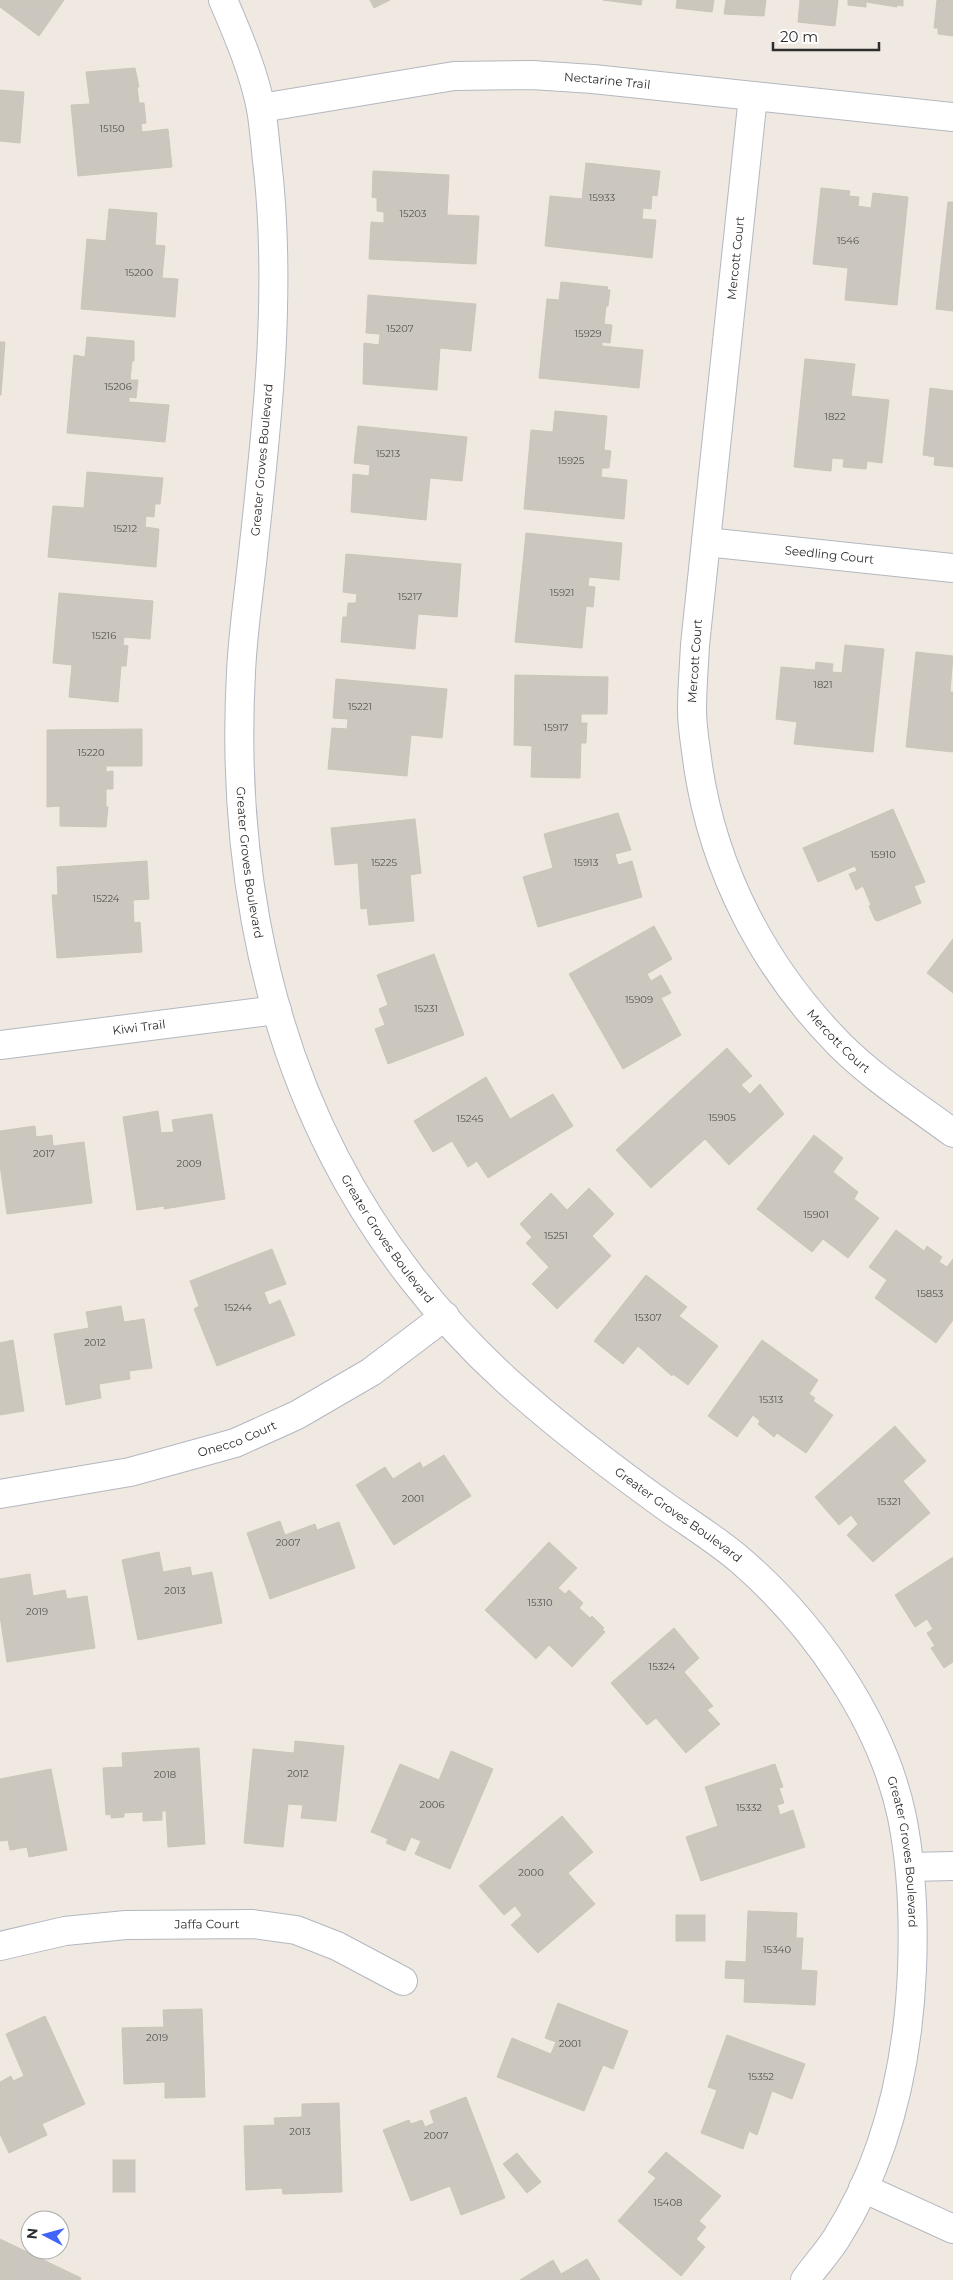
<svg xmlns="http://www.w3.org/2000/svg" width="953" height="2280" font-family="Montserrat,sans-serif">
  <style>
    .building { fill: #cbc7bf; stroke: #cbc5ba }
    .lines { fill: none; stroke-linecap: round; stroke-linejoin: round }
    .minor-casing { stroke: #b4b7c1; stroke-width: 30 }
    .minor { stroke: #fff; stroke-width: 28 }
    .labels { text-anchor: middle; stroke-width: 4; stroke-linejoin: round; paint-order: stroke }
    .number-label { font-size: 10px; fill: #555452 }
    .street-label { font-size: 12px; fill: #2e2e2e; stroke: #fff }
  </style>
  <rect width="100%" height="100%" fill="#efe9e1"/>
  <g class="building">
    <path d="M0,0H64L39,36L0,7Z"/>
    <path d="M370,0H390L374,8Z"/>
    <path d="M603,0H642L641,5Z"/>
    <path d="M677,0H714L712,12L676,8Z"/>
    <path d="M726,0H766L764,16L724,14Z"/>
    <path d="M800,0H838L835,26L798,22Z"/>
    <path d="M848,0H903V6L897,5V7L866,2V7L848,5Z"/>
    <path d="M937,0H953V36L938,34V28H934Z"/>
    <path d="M135,68L139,87H137L139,103H144L146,123L141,124L142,132L168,129L172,167L78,176L71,105L90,104L86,72Z"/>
    <path d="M0,90L24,92L20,143L0,141Z"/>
    <path d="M586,163L660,171L657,196L652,195L651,209L643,208L642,219L656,220L652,258L545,246L550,196L582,199Z"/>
    <path d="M373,171L449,175L447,215L479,216L476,264L369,259L371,222L384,223V212L377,211V198L372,197Z"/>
    <path d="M821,188L850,191L849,196L859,197L858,206L871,208L873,193L908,197L897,305L845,300L848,268L813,264Z"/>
    <path d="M948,202H953V311L936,309Z"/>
    <path d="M109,209L157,213L155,245L165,246L162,278L178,279L175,317L81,309L87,239L106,241Z"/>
    <path d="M561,282L608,287L607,290H610L608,306H606L604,324L612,325L610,343L602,342V346L643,350L639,388L539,378L547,299L559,300Z"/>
    <path d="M368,295L476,304L471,351L440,348L437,390L363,384L364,343L379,345L380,334L366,333Z"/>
    <path d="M87,337L134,341V361H132L130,380H138L136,398L129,397V402L169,405L165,442L67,433L74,355L85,357Z"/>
    <path d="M0,342H5L1,395H0Z"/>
    <path d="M805,359L855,364L851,396L889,400L882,463L867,461L866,469L843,467L844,459L832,458L831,471L794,467Z"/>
    <path d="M930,388L953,391V467L934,465L935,457L923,455Z"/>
    <path d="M555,411L607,416L604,450L611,451L609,468H602L601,477L627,480L624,519L524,509L531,430L553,432Z"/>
    <path d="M358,426L467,437L462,481L430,478L426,520L351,512L353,474L369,476L370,465L354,463Z"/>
    <path d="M87,472L163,478L160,504H155L154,517L146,516L145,527L159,529L156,567L48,557L53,506L84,508Z"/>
    <path d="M526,533L622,543L619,580L589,577L588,586L595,587L593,607L586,606L582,648L515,642Z"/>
    <path d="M346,554L461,564L457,617L418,614L415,649L341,642L343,617H347L348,603H356L357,594L343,592Z"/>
    <path d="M59,593L153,601L150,639L124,637L123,645L128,646L126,666H121L118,702L69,697L72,665L53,663Z"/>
    <path d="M845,645L884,649L873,752L794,744L797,722L776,719L781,667L815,670L816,662L833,664L832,672L842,673Z"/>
    <path d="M916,652L953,656L950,692H953V752L906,747Z"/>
    <path d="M515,675L608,677L607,714H581V723H587L586,743H581L580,778L531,777L532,746L514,745Z"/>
    <path d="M336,679L447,689L442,738L411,735L407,776L328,769L332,728L347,729L348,719L333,718Z"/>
    <path d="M142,729V766H106V772L113,771V789H106V807H108L106,827L60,826V806L47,807V730Z"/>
    <path d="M893,809L925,882L914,886L921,903L878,921L875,920L869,906L871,905L863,886L856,890L849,874L857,871L855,866L818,882L803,848Z"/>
    <path d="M618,813L631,850L615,854L618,865L632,861L642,897L538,927L523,877L553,868L544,834Z"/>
    <path d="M415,819L421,873L410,875L414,921L369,925L367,908L361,909L358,863L335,865L331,828Z"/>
    <path d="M147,861L149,899L133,900L134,923L140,922L142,952L57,958L52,895H58L57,867Z"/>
    <path d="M654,926L672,959L647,974L651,981L661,975L671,993L661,998L681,1035L623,1069L569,974Z"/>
    <path d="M953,939V993L927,973Z"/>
    <path d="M434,954L464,1035L388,1064L375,1029L385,1025L379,1009L388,1005L377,975Z"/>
    <path d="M727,1048L752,1076L741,1085L750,1094L760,1084L784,1114L729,1165L705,1139L651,1188L616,1150Z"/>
    <path d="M486,1077L510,1119L553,1094L573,1126L488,1178L477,1161L468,1167L452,1141L433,1152L414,1121Z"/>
    <path d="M158,1111L161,1133L174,1132L172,1120L212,1114L225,1199L164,1209V1206L137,1210L123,1117Z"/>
    <path d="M35,1126L36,1137L52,1135L53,1146L84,1142L92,1203L7,1214L0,1165V1131Z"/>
    <path d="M814,1135L843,1158L833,1172L858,1192L854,1199L879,1218L848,1258L823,1239L812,1252L757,1209Z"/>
    <path d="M589,1188L614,1214L592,1236L611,1256L557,1309L532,1284L549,1267L526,1243L532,1237L520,1224L551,1193L567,1210Z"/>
    <path d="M896,1230L924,1251L927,1246L942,1257L939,1262L947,1267L953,1259V1320L936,1343L875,1298L887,1280L869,1267Z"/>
    <path d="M272,1249L286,1284L264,1292L269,1305L280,1300L295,1335L217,1366L194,1309L199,1306L190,1281Z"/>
    <path d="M646,1275L687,1307L679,1316L718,1346L688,1385L673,1374L672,1376L638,1346L623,1364L594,1341Z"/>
    <path d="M121,1306L124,1322L144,1319L152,1368L129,1371L130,1379L99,1384L101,1398L66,1405L54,1334L89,1328L86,1312Z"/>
    <path d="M13,1340L24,1411L0,1415V1343Z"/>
    <path d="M762,1340L818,1380L809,1394L815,1398L813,1401L833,1415L806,1453L777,1433L774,1437L758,1424L760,1421L753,1415L737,1437L708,1416Z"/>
    <path d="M895,1426L926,1461L903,1481L930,1513L873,1562L847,1535L858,1524L851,1515L839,1525L815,1497Z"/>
    <path d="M444,1455L471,1496L394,1545L356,1485L385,1467L393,1479L420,1462L423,1468Z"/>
    <path d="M280,1521L285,1535L315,1524L317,1530L339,1522L355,1568L270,1599L247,1533Z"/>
    <path d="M549,1542L577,1568L558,1588L565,1594L569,1590L583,1603L579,1608L590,1618L592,1616L604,1628L602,1629L605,1632L572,1667L549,1645L536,1659L485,1610Z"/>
    <path d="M159,1552L163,1572L190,1567L192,1576L212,1572L222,1623L138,1640L122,1560Z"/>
    <path d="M953,1557V1662L944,1668L931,1648L935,1646L927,1633L933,1629L927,1619L915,1627L895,1595Z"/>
    <path d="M30,1574L33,1596L65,1590L67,1599L87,1596L95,1648L7,1662L0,1616V1579Z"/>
    <path d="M674,1628L699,1658L684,1672L713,1706L707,1710L720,1724L686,1753L656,1718L647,1725L611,1683Z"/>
    <path d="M295,1741L344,1746L336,1821L301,1818L303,1805L288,1804L283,1847L244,1843L253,1749L294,1753Z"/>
    <path d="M199,1748L205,1844L168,1847L166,1811H162V1820L143,1821V1812L124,1813V1817L111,1818V1814L106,1815L103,1768L123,1767L122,1753Z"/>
    <path d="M451,1751L493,1769L450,1869L415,1854L421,1841L411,1837L405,1851L386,1843L388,1839L371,1832L400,1764L439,1780Z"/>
    <path d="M775,1764L783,1787L779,1788L784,1803L777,1805L780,1815L793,1810L805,1847L701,1881L686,1837L718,1826L705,1787Z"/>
    <path d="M51,1769L67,1850L29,1857L27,1847L10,1850L8,1840L0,1841V1779Z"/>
    <path d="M562,1816L593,1852L568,1873L595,1904L538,1953L511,1925L522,1915L515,1906L504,1915L479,1886Z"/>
    <path d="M748,1911L797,1913L796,1938H803L801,1970L817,1971L815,2005L744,2002L745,1979L725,1978L726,1961L746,1962Z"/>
    <rect x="676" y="1915" width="29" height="26"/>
    <path d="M558,2003L628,2031L613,2069L603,2065L584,2111L497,2077L512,2038L551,2054L556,2042L545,2038Z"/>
    <path d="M202,2009L205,2097L165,2098V2082L124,2084L122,2028L164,2027L163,2010Z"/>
    <path d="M45,2016L85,2104L42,2124L47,2135L9,2153L0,2134V2082L11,2076L13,2081L24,2076L6,2034Z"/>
    <path d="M727,2035L805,2064L792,2099L772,2091L757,2135L749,2131L743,2149L701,2133L717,2090L708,2087Z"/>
    <path d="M466,2097L505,2198L461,2215L450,2186L411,2201L383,2130L409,2120L411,2124L422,2120L425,2127L434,2123L430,2111Z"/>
    <path d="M339,2103L342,2192L283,2194L282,2188L246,2190L244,2126L275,2125L274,2118L302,2117V2104Z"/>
    <path d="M666,2152L721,2196L699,2221L706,2227L696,2239L705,2247L681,2276L618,2221L656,2178L648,2172Z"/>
    <path d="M517,2153L541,2182L527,2193L503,2164Z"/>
    <rect x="113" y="2160" width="22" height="32"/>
    <path d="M0,2239L81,2278L80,2280H0Z"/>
    <path d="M587,2259L600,2280H520L553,2260L561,2274Z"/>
  </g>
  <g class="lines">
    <g class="minor-casing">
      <g id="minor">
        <path id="s1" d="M223,0C238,35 254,72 261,109C264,126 265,143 267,160C282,287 268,417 254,544C250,586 243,629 241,672C232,837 258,1009 335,1158C377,1240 438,1318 506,1380C557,1426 612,1468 668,1508C692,1525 718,1541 740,1560C814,1624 882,1721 902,1817C912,1867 914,1919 912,1970C908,2064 887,2159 836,2239C827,2253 815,2266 805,2280"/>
        <path id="s2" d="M753,96L695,645C694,667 692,688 692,710C692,729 696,748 698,766C714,872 764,968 840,1045C873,1078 915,1105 953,1133"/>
        <path id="s3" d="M261,108L454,76L532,75L593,79L953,117"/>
        <path id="s4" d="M706,542L953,568"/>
        <path id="s5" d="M0,1045L277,1010"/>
        <path id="s6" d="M0,1494L130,1472L235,1443L297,1415L371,1372L445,1316"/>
        <path d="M910,1867L953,1866"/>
        <path id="s7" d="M0,1946L65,1931L126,1925L253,1924L296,1930L337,1946L403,1981"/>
        <path d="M863,2188L953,2229"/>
      </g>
    </g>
    <use href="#minor" class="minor"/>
  </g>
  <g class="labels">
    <g class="number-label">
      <text x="112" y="132">15150</text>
      <text x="602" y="201">15933</text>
      <text x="413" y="217">15203</text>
      <text x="848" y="244">1546</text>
      <text x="139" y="276">15200</text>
      <text x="400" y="332">15207</text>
      <text x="588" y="337">15929</text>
      <text x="118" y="390">15206</text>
      <text x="835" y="420">1822</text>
      <text x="388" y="457">15213</text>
      <text x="571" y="464">15925</text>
      <text x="125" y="532">15212</text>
      <text x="562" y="596">15921</text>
      <text x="410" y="600">15217</text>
      <text x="104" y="639">15216</text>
      <text x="823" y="688">1821</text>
      <text x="360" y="710">15221</text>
      <text x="556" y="731">15917</text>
      <text x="91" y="756">15220</text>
      <text x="883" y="858">15910</text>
      <text x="384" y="866">15225</text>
      <text x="586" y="866">15913</text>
      <text x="106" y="902">15224</text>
      <text x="639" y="1003">15909</text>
      <text x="426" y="1012">15231</text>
      <text x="722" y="1121">15905</text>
      <text x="470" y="1122">15245</text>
      <text x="44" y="1157">2017</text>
      <text x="189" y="1167">2009</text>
      <text x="816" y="1218">15901</text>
      <text x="556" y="1239">15251</text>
      <text x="930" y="1297">15853</text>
      <text x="238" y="1311">15244</text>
      <text x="648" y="1321">15307</text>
      <text x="95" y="1346">2012</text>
      <text x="771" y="1403">15313</text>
      <text x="413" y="1502">2001</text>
      <text x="889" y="1505">15321</text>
      <text x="288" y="1546">2007</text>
      <text x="175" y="1594">2013</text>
      <text x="540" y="1606">15310</text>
      <text x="37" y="1615">2019</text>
      <text x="662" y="1670">15324</text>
      <text x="298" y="1777">2012</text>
      <text x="165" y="1778">2018</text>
      <text x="432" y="1808">2006</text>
      <text x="749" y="1811">15332</text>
      <text x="531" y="1876">2000</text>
      <text x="777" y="1953">15340</text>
      <text x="157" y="2041">2019</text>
      <text x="570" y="2047">2001</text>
      <text x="761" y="2080">15352</text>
      <text x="300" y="2135">2013</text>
      <text x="436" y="2139">2007</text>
      <text x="668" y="2206">15408</text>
    </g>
    <g class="street-label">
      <text dy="4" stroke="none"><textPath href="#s3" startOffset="349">Nectarine Trail</textPath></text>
      <text transform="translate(736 258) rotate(-84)" y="4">Mercott Court</text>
      <text transform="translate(262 460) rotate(-85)" y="4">Greater Groves Boulevard</text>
      <text dy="4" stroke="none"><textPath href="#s4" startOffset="124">Seedling Court</textPath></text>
      <text transform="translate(695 661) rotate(-86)" y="4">Mercott Court</text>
      <text dy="4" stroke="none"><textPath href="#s1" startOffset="872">Greater Groves Boulevard</textPath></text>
      <text dy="4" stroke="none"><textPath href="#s5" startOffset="140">Kiwi Trail</textPath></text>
      <text dy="4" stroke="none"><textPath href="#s2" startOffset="988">Mercott Court</textPath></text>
      <text dy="4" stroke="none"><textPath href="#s1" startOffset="1278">Greater Groves Boulevard</textPath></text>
      <text dy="4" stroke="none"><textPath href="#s6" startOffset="244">Onecco Court</textPath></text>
      <text dy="4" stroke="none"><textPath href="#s1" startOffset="1682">Greater Groves Boulevard</textPath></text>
      <text dy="4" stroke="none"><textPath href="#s1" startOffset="2102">Greater Groves Boulevard</textPath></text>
      <text dy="4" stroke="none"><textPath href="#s7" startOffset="209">Jaffa Court</textPath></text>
    </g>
  </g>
  <g transform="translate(45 2235) rotate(276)"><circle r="24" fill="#ffffff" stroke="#ababab"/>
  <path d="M0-4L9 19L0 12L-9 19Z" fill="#4264fb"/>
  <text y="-8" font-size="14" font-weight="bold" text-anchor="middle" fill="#2e2e2e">N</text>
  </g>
  <path d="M773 42v8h106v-8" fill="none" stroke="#2e2e2e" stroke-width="2.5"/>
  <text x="780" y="42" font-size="15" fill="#2e2e2e" stroke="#ffffff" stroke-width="4" paint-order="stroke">20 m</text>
</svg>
